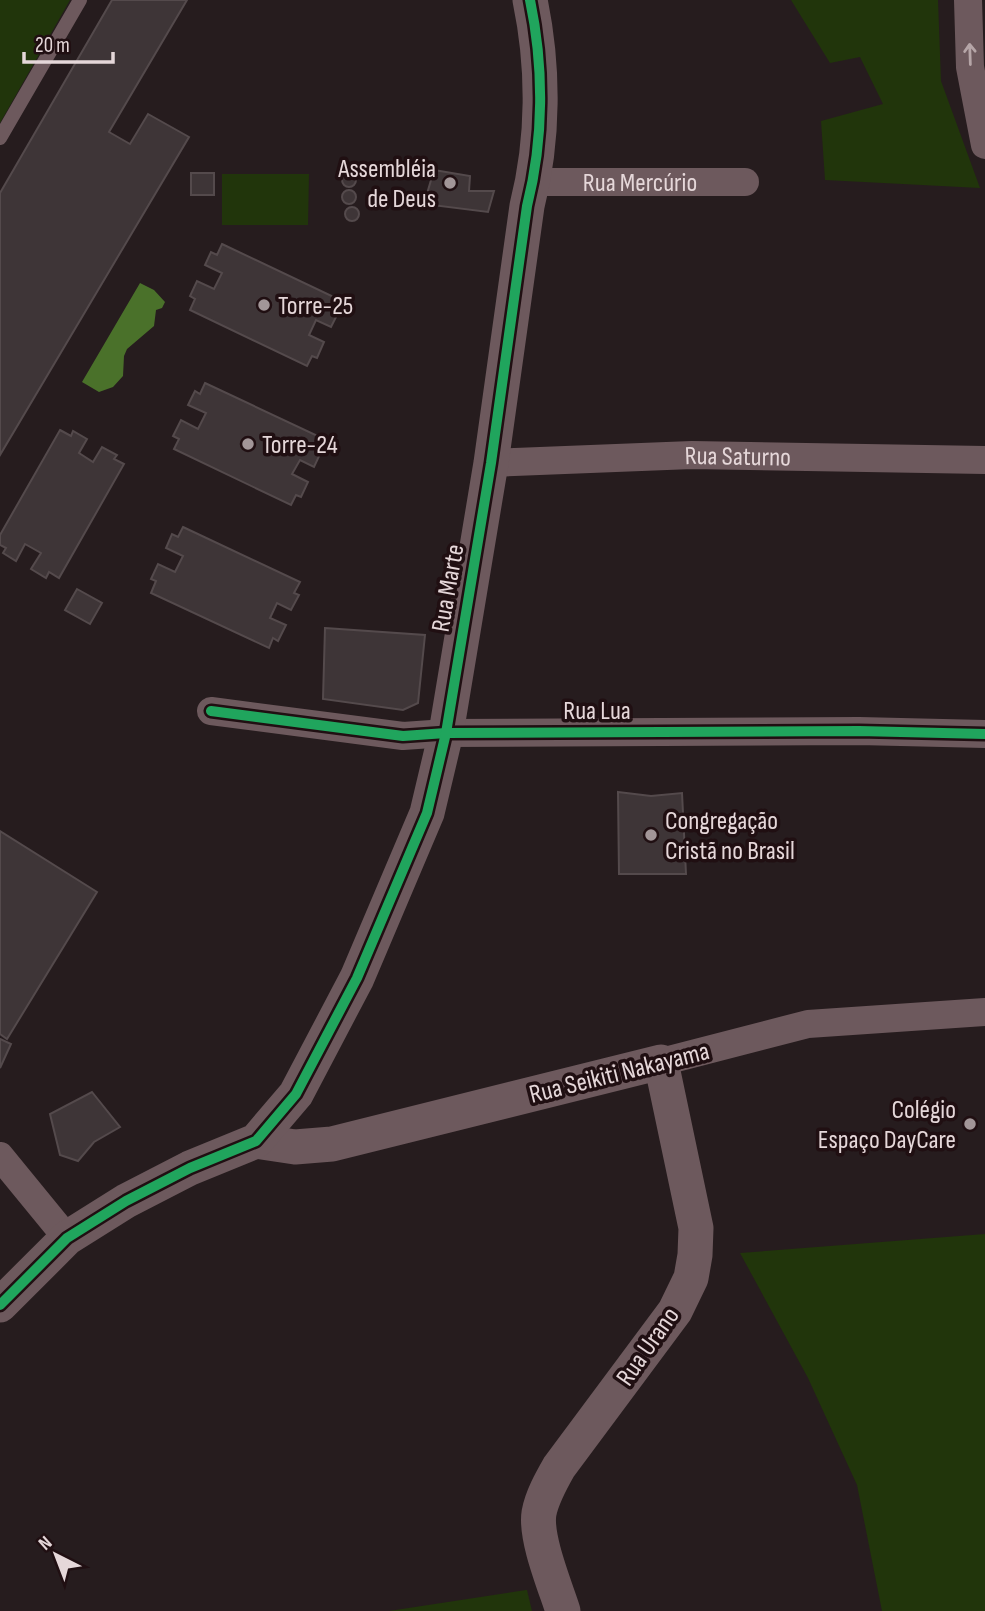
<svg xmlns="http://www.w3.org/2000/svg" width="985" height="1611" font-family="'Sofia Sans Condensed',sans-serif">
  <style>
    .green { fill: #21350b }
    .water { fill: #4a712a }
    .building { fill: #3e3537; stroke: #544a4c; stroke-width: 2 }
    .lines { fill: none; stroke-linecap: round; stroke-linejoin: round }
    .service { stroke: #6d595d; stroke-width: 14 }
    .minor { stroke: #6d595d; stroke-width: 28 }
    .tertiary { stroke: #6d595d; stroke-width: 35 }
    .cycleway-casing { stroke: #200f12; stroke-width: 15 }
    .cycleway { stroke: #20a55d; stroke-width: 10 }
    .oneway { stroke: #b5a5a7 }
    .poi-dot { fill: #a29698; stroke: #200f12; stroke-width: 2.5 }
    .labels { text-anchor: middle; stroke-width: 7; stroke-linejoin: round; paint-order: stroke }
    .poi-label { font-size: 26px; fill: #e5d7d9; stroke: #200f12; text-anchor: start }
    .street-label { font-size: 26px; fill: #e5d7d9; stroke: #200f12 }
  </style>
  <rect width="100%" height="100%" fill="#261c1e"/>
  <g class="green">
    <path d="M0,0H70L0,123Z"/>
    <path d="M791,0H938L941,81L980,188L825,180L821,121L883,104L860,57L830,63Z"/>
    <path d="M222,174H309L308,225H222Z"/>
    <path d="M985,1234V1611H882L857,1485L808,1378L740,1253Z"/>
    <path d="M527,1590L532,1611H389L526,1590Z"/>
  </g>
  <path class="water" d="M140,283L154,290L165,302L162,308L156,310L154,326L127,349L124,356L123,376L113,387L99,392L82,382Z"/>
  <g class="building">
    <path d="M112,0H187L109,132L130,144L148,114L189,137L0,455V193Z"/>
    <path d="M434,170L470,176L469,191H494L488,212L424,204Z"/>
    <rect x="191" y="173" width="23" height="22"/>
    <circle cx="349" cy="180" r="7"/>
    <circle cx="349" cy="197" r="7"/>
    <circle cx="352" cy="214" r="7"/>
    <path d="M222,244L338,299L333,311L338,313L331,327L316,320L309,335L324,342L317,358L312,356L307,366L190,310L195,299L190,296L197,281L214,289L222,273L205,265L211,252L217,255Z"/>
    <path d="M205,383L322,438L317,450L321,452L314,467L300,460L292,474L308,482L301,497L296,495L291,505L174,449L179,439L173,436L181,420L198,429L206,413L188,405L195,391L200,394Z"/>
    <path d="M60,430L71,436L73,431L87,439L79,453L93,462L102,447L117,455L114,459L124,464L59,578L49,572L46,578L31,569L41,553L25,544L16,561L3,553L6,548L0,545V535Z"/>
    <path d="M183,527L300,582L294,593L299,595L291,610L277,603L270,618L286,625L278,641L273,638L269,648L151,593L156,581L151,579L158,564L175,572L183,556L166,548L172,534L178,537Z"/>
    <path d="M77,589L102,603L90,624L65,610Z"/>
    <path d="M325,628L425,635L418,703L403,710L323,699Z"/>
    <path d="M618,792L651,796L682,793L686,874H619Z"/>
    <path d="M0,831L97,892L7,1039L0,1034Z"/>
    <path d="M0,1039L11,1044L0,1068Z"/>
    <path d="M92,1092L120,1127L94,1142L78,1161L60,1155L50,1114Z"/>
  </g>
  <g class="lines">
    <path class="service" d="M0,138L80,0"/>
    <g class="minor">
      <path d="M968,0L970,67L985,145"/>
      <path id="s1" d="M533,182H745"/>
      <path id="s2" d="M491,463L692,455L985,460"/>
      <path d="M211,711L403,736L446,733L859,731L985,734"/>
      <path d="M661,1062L808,1024L985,1012"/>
      <path d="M0,1156L67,1238"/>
    </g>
    <g class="tertiary">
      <path d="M256,1141L295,1147L332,1144L661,1062L696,1228L695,1255L691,1278L675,1311L559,1467C551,1481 542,1497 539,1513C535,1538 555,1586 563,1611"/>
      <path d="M0,1305L67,1238L126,1201L190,1168L256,1141L296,1094L357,978L427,813L446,733L491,463L527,206C544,139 544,67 530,0"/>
    </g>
    <g class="cycleway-casing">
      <g id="cycleway">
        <path d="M211,711L403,736L446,733L859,731L985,734"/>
        <path d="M0,1305L67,1238L126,1201L190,1168L256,1141L296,1094L357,978L427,813L446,733L491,463L527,206C544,139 544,67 530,0"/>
      </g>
    </g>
    <use href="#cycleway" class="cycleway"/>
  </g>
  <defs><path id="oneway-shaft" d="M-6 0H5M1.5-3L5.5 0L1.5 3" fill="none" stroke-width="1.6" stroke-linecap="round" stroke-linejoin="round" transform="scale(1.75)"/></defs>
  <use class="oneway" href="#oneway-shaft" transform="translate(970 54) rotate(-92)"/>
  <g class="poi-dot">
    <circle cx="450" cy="183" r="7"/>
    <circle cx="264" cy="305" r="7"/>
    <circle cx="248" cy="444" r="7"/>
    <circle cx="651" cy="835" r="7"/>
    <circle cx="970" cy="1124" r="7"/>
  </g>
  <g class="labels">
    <g class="poi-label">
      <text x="436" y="177" text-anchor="end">Assembléia<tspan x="436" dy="30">de Deus</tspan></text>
      <text x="278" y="314">Torre-25</text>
      <text x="262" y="453">Torre-24</text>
      <text x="665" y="829">Congregação<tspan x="665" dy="30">Cristã no Brasil</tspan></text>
      <text x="956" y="1118" text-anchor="end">Colégio<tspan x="956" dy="30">Espaço DayCare</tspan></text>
    </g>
    <g class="street-label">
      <text dy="9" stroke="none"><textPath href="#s1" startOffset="107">Rua Mercúrio</textPath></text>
      <text dy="9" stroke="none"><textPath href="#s2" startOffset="247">Rua Saturno</textPath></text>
      <text transform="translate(447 588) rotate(-80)" y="9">Rua Marte</text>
      <text x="597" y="719">Rua Lua</text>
      <text transform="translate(619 1072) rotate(-14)" y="9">Rua Seikiti Nakayama</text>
      <text transform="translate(647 1346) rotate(-55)" y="9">Rua Urano</text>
    </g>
  </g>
  <g transform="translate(56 1555) rotate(318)" stroke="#200f12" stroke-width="5" paint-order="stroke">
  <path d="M0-5L12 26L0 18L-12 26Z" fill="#e5d7d9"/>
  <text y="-10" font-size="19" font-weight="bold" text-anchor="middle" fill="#e5d7d9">N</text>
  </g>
  <path d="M24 52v10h89v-10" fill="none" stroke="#e5d7d9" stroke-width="3.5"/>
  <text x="35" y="52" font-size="21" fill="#e5d7d9" stroke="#200f12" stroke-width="5" paint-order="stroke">20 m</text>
</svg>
